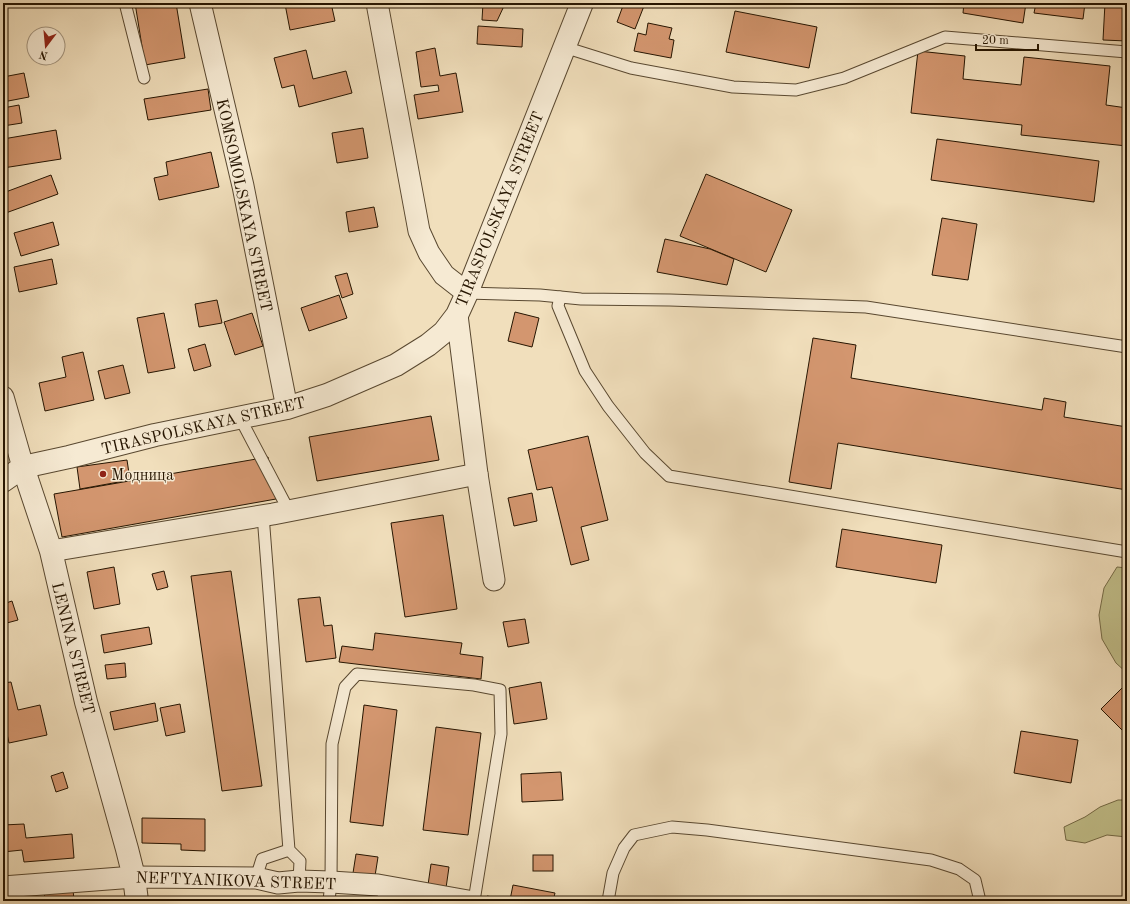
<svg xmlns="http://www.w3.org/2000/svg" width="1130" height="904" font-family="'Old Standard TT',serif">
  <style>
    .green { fill: #c2c08b; stroke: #746a46 }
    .building { fill: #d3966f; stroke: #261501 }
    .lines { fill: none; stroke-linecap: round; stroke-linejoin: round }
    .service-casing { stroke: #594830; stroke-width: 13 }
    .minor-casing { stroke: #594830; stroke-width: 23 }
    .tertiary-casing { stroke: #594830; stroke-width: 24 }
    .service { stroke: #f6ead3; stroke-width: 11 }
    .minor { stroke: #f6ead3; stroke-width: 21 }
    .tertiary { stroke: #f6ead3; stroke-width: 22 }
    .poi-dot { fill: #8f2418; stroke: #f6ead3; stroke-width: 1.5 }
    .labels { text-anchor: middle; stroke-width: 3; stroke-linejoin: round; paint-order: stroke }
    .street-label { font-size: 16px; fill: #261501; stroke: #f6ead3 }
    .poi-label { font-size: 16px; fill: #261501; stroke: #f6ead3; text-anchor: start }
  </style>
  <rect width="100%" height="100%" fill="#f1dfbc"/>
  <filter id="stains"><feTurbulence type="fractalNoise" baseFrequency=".005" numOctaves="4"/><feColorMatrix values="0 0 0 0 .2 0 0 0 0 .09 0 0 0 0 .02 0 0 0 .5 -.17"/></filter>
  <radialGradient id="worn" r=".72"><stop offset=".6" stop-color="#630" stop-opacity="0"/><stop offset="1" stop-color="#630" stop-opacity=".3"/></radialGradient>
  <g class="green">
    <path d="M1117,567L1127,568V673L1116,663L1102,639L1099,615L1104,588Z"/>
    <path d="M1118,800H1127V837L1107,835L1085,843L1066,840L1064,827L1085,817L1100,807Z"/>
  </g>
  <g class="building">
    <path d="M135,3H176L185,58L145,65Z"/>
    <path d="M291,3H331L335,21L290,30L285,4Z"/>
    <rect x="427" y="3" width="26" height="2"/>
    <path d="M483,3H513V7L504,6L497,21L482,20Z"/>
    <path d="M624,3H635L644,6L635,29L617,22Z"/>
    <path d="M964,3H1026L1023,23L963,13Z"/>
    <path d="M1036,3H1085L1083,19L1034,13Z"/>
    <path d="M1105,3H1127V41L1103,40Z"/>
    <path d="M735,11L817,27L809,68L726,52Z"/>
    <path d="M648,23L672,28L669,39L674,40L671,58L634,51L638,33L646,35Z"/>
    <path d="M478,26L523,29L522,47L477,44Z"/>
    <path d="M435,48L440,76L456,73L463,112L418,119L414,95L439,91L438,85L421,87L416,52Z"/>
    <path d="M306,50L313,79L346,71L352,93L299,107L294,85L282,88L274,58Z"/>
    <path d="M918,51L965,56L963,79L1021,85L1024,57L1110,66L1106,105L1127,108V146L1021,135L1022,125L911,113Z"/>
    <path d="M24,73L29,97L3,102V77Z"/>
    <path d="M208,89L211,110L148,120L144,99Z"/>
    <path d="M19,105L22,123L3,126V108Z"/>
    <path d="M363,128L368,158L337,163L332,133Z"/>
    <path d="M56,130L61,159L3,168V139Z"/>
    <path d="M937,139L1099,161L1094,202L931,180Z"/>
    <path d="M211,152L219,187L159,200L154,178L168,175L166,162Z"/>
    <path d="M706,174L792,210L766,272L680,236Z"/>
    <path d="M51,175L58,194L3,214V193Z"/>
    <path d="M374,207L378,227L349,232L346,212Z"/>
    <path d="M942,218L977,224L968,280L932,275Z"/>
    <path d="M53,222L59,245L21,256L14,233Z"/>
    <path d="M665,239L710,249L734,259L727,285L657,272Z"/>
    <path d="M52,259L57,284L19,292L14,267Z"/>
    <path d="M347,273L353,294L342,298L335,276Z"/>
    <path d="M339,295L347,318L309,331L301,308Z"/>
    <path d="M217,300L222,323L199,327L195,304Z"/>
    <path d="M515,312L539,318L532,347L508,341Z"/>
    <path d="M164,313L175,368L148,373L137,318Z"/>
    <path d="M252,313L263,346L235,355L224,322Z"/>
    <path d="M813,338L856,345L851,378L1042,410L1044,398L1066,402L1064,417L1127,427V490L838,443L831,489L789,482Z"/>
    <path d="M205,344L211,366L194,371L188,349Z"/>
    <path d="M83,352L94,400L45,411L39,383L66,377L62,357Z"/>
    <path d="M123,365L130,393L105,399L98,371Z"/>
    <path d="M431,416L439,460L317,481L309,437Z"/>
    <path d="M588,436L608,520L581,527L589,560L571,565L552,487L537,490L528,450Z"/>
    <path d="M268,457L276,499L62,537L54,494Z"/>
    <path d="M127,460L130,480L80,489L77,467Z"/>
    <path d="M532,493L537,521L514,526L508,498Z"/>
    <path d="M443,515L457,609L405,617L391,523Z"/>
    <path d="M842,529L942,545L936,583L836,567Z"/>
    <path d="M114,567L120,604L94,609L87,572Z"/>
    <path d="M164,571L168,587L157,590L152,574Z"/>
    <path d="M231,571L262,786L222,791L191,576Z"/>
    <path d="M320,597L324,626L332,625L336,658L306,662L298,599Z"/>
    <path d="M12,601L18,620L3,624V604Z"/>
    <path d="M525,619L529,643L508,647L503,622Z"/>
    <path d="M149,627L152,644L104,653L101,635Z"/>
    <path d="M375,633L462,643L460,654L483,657L481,679L339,662L342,646L373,650Z"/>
    <path d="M125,663L126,677L107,679L105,665Z"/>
    <path d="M11,682L18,710L40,705L47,735L9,743L4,720L3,721V683Z"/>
    <path d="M541,682L547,719L514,724L509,688Z"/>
    <path d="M1127,683V735L1101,709Z"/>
    <path d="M155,703L158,721L114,730L110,712Z"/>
    <path d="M180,704L185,732L166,736L160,708Z"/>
    <path d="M364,705L397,710L383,826L350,822Z"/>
    <path d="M436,727L481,733L468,835L423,830Z"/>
    <path d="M1021,731L1078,740L1071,783L1014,773Z"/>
    <path d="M63,772L68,788L56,792L51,776Z"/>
    <path d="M561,772L563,800L522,802L521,774Z"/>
    <path d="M142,818L205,819V851L181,850V844L142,843Z"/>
    <path d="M24,824L26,838L72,834L74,858L24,862L22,850L3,852V825Z"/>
    <path d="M356,854L378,857L375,876L353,873Z"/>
    <rect x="533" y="855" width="20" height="16"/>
    <path d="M431,864L449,867L446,888L428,885Z"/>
    <path d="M513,885L555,893L553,901H486L487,896L510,900Z"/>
    <path d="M73,889L74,901H45L44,891Z"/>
    <path d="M702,897L709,898L716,901H690L695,898Z"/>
    <rect x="258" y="899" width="28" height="2"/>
  </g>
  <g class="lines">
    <g class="service-casing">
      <g id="service">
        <path d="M125,3L144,78"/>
        <path d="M564,47L631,68L733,87L796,90L844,78L945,37L1127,52"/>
        <path d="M467,293L540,295L581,299L670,300L866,307L1127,347"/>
        <path d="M560,297L558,306L585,371L608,406L645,453L669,476L1127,552"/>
        <path d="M240,418L289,511"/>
        <path d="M263,515L289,850L300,861L299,881"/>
        <path d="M256,878L262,859L289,850"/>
        <path d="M329,901L331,882L332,744L345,687L357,674L474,685L500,690L501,734L474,901"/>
        <path d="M383,901L384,886"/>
        <path d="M608,901L613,873L624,848L634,835L672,827L707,830L931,860L959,869L975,880L980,901"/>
      </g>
    </g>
    <g class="minor-casing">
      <g id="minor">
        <path d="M200,3L243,186L287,408"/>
        <path d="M377,3L419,231L429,253L444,275L467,293"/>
        <path d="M457,315L477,474L494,580"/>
        <path d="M3,397L23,467"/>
        <path d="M51,551L273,514L477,474"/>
        <path d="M3,887L134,877L256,878L278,883L299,881L331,882L378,885L468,901"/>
      </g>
    </g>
    <g class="tertiary-casing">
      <g id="tertiary">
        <path d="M23,467L51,551L86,702L127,849L134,877L137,901"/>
        <path d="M3,481L23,467L69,457L155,435L287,408L327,395L396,365L428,345L444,332L457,315L467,293L582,3"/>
      </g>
    </g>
    <use href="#service" class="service"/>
    <use href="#minor" class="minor"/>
    <use href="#tertiary" class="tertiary"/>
  </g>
  <circle class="poi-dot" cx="103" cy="474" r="4"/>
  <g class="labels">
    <g class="street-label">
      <text transform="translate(245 205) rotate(78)" y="6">KOMSOMOLSKAYA STREET</text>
      <text transform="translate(499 209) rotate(-68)" y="6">TIRASPOLSKAYA STREET</text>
      <text transform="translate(203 425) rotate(-13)" y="6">TIRASPOLSKAYA STREET</text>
      <text transform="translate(74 648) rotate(76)" y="6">LENINA STREET</text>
      <text transform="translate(236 880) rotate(2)" y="6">NEFTYANIKOVA STREET</text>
    </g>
    <g class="poi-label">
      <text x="111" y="480">Модница</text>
    </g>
  </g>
  <rect width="1130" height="904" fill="none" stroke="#f1dfbc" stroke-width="16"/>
  <rect x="4" y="4" width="1122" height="896" fill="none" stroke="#261501" stroke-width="2"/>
  <rect x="8" y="8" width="1114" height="888" fill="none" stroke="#261501"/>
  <g transform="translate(46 46) rotate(196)"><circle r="19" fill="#f6ead3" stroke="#a3957f"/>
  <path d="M0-3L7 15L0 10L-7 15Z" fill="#8f2418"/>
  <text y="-6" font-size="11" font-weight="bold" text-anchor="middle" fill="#261501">N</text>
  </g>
  <path d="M976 44v6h62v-6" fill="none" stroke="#261501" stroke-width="2"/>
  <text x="982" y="44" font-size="12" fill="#261501" stroke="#f6ead3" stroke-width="3" paint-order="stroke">20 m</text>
  <rect width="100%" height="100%" filter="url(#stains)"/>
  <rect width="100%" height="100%" fill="url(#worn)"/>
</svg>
